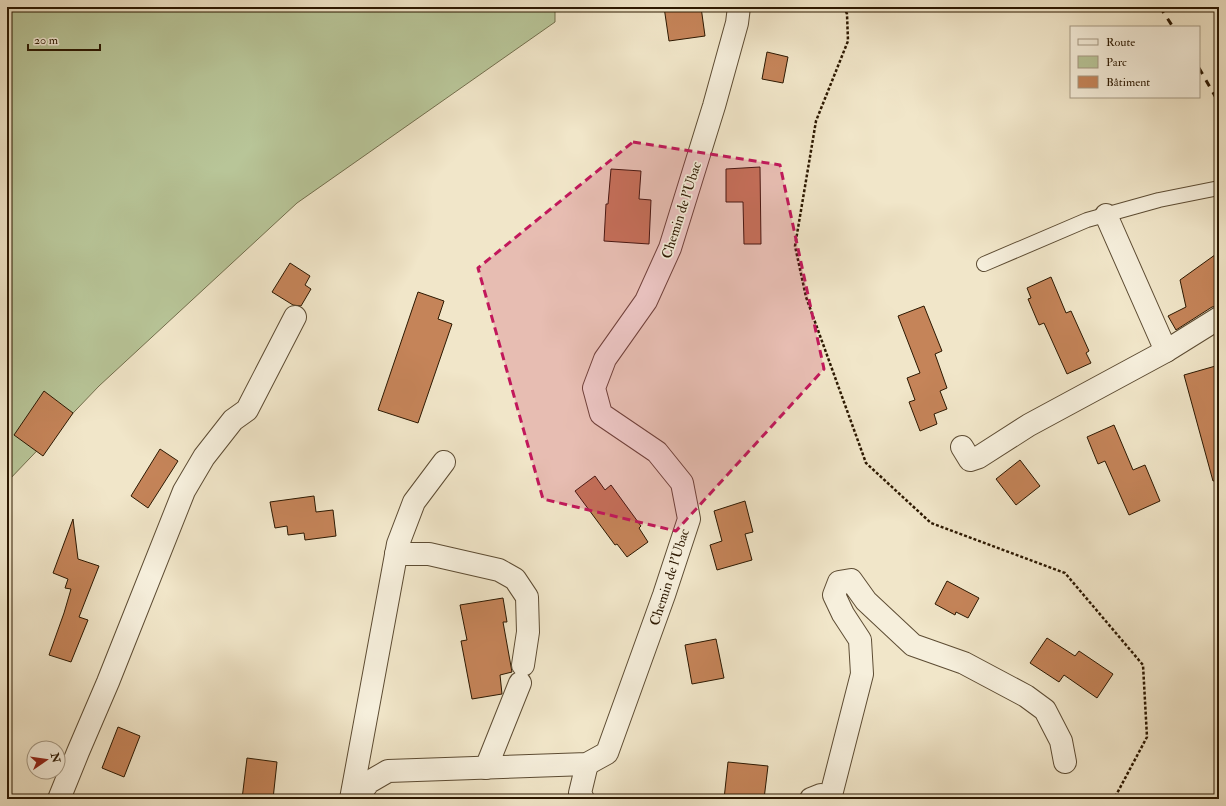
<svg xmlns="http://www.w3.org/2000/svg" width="1226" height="806" font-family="'IM FELL Double Pica',serif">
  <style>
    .green { fill: #b8c598; stroke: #726e4c }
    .building { fill: #c58459; stroke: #2c1801 }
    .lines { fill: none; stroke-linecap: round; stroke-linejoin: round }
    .service-casing { stroke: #5d4c33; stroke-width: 16 }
    .minor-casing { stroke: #5d4c33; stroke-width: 24 }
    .path { stroke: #2c1801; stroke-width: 2.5; stroke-dasharray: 3 2; stroke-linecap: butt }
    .service { stroke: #f6efdc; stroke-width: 14 }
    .minor { stroke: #f6efdc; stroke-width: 22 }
    .rail { stroke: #2c1801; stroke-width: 3; stroke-dasharray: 7 7; stroke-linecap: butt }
    .marked { fill: #c2185b; fill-opacity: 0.2; stroke: #c2185b; stroke-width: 3; stroke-dasharray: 8 5; stroke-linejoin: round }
    .labels { text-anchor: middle; stroke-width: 3.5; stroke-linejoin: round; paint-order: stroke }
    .street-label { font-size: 14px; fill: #2c1801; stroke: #f6efdc }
  </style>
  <rect width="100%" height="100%" fill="#f1e6c9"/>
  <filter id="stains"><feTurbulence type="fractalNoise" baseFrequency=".005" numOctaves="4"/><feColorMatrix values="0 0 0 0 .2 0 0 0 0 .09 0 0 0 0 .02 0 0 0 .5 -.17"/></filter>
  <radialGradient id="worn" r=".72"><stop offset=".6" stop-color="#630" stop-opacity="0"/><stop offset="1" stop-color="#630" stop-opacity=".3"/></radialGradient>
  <path class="green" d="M7,7H555V22L297,203L99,386L7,482Z"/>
  <g class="building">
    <path d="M664,7H701L705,36L669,41Z"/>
    <path d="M767,52L788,57L783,83L762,79Z"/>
    <path d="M760,167L761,244H744L743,202H726V169Z"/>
    <path d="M611,169L641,171L639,199L651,200L649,244L604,241L606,204H608Z"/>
    <path d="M1219,252V306L1212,307L1176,330L1168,316L1186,307L1180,280Z"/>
    <path d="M290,263L310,276L305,285L311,289L301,306L293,305L272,292Z"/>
    <path d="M1051,277L1066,313L1071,311L1089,351L1086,353L1091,363L1067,374L1044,323L1039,325L1028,299L1031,298L1027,288Z"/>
    <path d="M418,292L444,301L438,319L452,324L418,423L378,410Z"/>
    <path d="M924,306L942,351L935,354L947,388L940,391L947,409L934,414L937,424L920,431L909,402L915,400L907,378L920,373L898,316Z"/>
    <path d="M1219,365V480L1213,481L1184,375Z"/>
    <path d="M44,391L73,413L43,456L14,435Z"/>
    <path d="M1114,425L1133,470L1145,465L1160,501L1129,515L1105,461L1098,464L1087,437Z"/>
    <path d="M160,449L178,461L148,508L131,496Z"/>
    <path d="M1020,460L1040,486L1016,505L996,479Z"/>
    <path d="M595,476L605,490L611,485L641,526L639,528L648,542L627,557L617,544L615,545L575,491Z"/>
    <path d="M314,496L316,512L333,510L336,536L305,540L304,533L288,535L287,526L275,528L270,502Z"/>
    <path d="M745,501L753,532L745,534L752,560L717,570L710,545L722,541L714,511Z"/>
    <path d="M73,519L78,559L99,566L79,617L88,620L71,662L49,655L64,613L71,589L65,588L68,579L53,573Z"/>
    <path d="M947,581L979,598L968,618L956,612L955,615L935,604Z"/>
    <path d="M503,598L507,622H503L512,672L500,675L502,694L472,699L461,641L467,640L460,605Z"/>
    <path d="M1047,638L1075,656L1079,651L1113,674L1097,698L1064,675L1059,682L1030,663Z"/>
    <path d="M716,639L724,678L692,684L685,645Z"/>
    <path d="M118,727L140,736L124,777L102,768Z"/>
    <path d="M247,758L277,762L273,799H242Z"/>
    <path d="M728,762L768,766L764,799H724Z"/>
  </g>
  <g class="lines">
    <g class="service-casing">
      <path id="service" d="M984,264L1087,220L1159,200L1219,188"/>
    </g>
    <g class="minor-casing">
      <g id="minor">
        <path d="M1106,215L1166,351"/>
        <path d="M962,447L970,460L979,457L1029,425L1166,351L1219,318"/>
        <path d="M396,554H429L499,570L515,579L527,597L528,632L523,665"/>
        <path d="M486,768L520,683"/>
        <path d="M59,799L78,752L108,682L184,491L204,457L233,420L247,410L295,317"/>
        <path d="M351,799L398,544L414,502L444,462"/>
        <path d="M356,799L369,782L388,771L587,764L607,753L664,595L689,519L682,483L657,452L601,414L594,388L605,359L646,301L670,248L714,106L737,23L739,7"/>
        <path d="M583,799L580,793L587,764"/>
        <path d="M811,799L821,795L828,799"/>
        <path d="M830,799L862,674L860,640L843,614L834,595L839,582L851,580L866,601L913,645L964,663L1026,696L1045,710L1061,741L1065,762"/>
      </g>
    </g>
    <path class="path" d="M844,7L847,14L848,41L816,121L795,246L806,297L866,463L931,523L1065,573L1143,665L1147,737L1114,799"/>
    <use href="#service" class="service"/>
    <use href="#minor" class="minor"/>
    <g class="rail">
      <path d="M1160,7L1173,27"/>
      <path d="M1199,68L1219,103"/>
    </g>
  </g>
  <path class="marked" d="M633,142L780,165L824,369L676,531L543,499L478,268Z"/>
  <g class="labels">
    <g class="street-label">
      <text transform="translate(681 210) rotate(-72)" y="5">Chemin de l'Ubac</text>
      <text transform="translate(669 577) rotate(-72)" y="5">Chemin de l'Ubac</text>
    </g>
  </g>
  <rect width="1226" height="806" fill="none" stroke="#f1e6c9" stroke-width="24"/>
  <rect x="8" y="8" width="1210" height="790" fill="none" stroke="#2c1801" stroke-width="2"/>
  <rect x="12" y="12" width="1202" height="782" fill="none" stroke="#2c1801"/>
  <rect x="1070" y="26" width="130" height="72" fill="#f6efdc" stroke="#a59984"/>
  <rect x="1078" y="39" width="20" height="6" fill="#f6efdc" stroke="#a59984"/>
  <text x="1106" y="46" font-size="12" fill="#2c1801">Route</text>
  <rect x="1078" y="56" width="20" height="12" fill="#b8c598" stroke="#a59984"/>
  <text x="1106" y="66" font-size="12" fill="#2c1801">Parc</text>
  <rect x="1078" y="76" width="20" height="12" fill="#c58459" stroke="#a59984"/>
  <text x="1106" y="86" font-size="12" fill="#2c1801">Bâtiment</text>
  <g transform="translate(46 760) rotate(77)"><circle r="19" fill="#f6efdc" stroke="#a59984"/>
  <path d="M0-3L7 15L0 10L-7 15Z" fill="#8f2418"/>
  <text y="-6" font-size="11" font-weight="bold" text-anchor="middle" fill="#2c1801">N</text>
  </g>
  <path d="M28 44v6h72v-6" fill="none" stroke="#2c1801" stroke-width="2"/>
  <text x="34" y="44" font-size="12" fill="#2c1801" stroke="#f6efdc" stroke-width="3" paint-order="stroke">20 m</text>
  <rect width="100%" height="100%" filter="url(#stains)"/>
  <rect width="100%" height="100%" fill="url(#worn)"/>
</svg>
